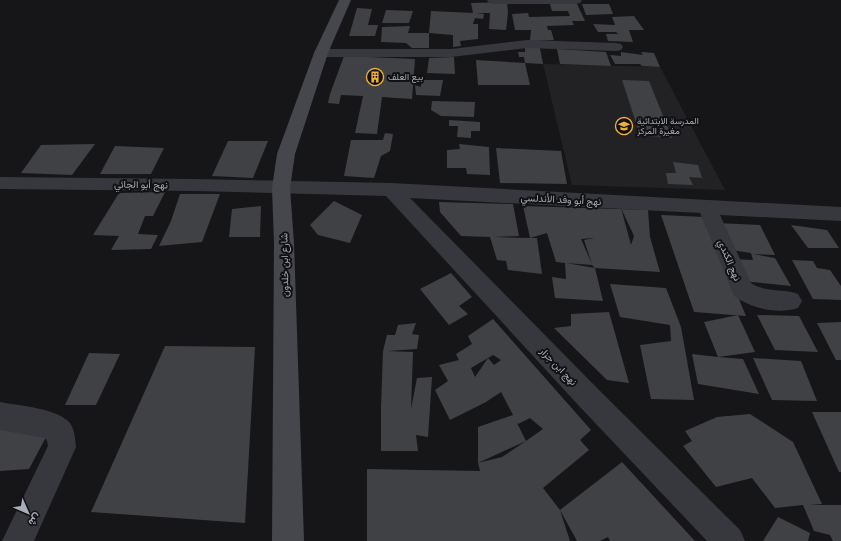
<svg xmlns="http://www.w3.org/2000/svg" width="841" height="541" font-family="Montserrat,Vazirmatn,sans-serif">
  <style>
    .built { fill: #222225 }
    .building { fill: #404145; fill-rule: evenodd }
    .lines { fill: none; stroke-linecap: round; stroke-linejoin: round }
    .street { fill: #37383d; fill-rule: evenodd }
    .secondary { fill: #45474d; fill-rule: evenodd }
    .labels { text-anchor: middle; stroke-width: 4; stroke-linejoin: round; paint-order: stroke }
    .far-poi-label { font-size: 9px; fill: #a8adb8; stroke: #111113; text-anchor: start }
    .street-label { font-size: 10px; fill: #a8adb8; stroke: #111113 }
  </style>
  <rect width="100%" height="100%" fill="#161618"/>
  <path class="built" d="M543,64L660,67L725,190L572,185Z"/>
  <g class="building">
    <path d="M507,2L508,13L506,30L489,29L490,13H476L484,14L483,19L475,18L473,24H478V39L460,41L461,46L453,47V35L429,33L431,11L473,13L471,3Z"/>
    <path d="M550,4H577L585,21H572L574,25L547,26L548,30H551L554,40L530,41L531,30H515L512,14L528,13L529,17L570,16L568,11H552Z"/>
    <path d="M582,4H609L613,14L586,15Z"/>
    <path d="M357,8L372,9L368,25H378L375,36H349Z"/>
    <path d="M386,10L413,11L409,23H382Z"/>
    <path d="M634,16L644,30H629L633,42L608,41L606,34H618L616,32H598L593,24L615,25L612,17Z"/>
    <path d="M410,26L408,33H429V48H412L406,43L381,42L382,27Z"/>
    <path d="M525,47L540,48L543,64L525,63L524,57H519L518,52H525Z"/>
    <path d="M557,49L606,52L611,66L560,64Z"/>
    <path d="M621,52L643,55L641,52L654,53L660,67L642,66L640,64H615L610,55L621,56Z"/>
    <path d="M344,56L415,59L412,99L382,97L377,134L355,133L363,96L341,95L339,104L328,103L330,94Z"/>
    <path d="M454,57L455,74L427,73L429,58Z"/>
    <path d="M476,60L525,63L530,85H478Z"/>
    <path d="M421,80H443L440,96L416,95L415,85L421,87Z"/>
    <path d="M622,80L649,81L672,138L640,135Z"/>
    <path d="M432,101L475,102L474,117L441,116L431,110Z"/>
    <path d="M449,120L480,122V131H471V138L457,137L458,126H449Z"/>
    <path d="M385,133L393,134L390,151L381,156L374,178L344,176L351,140H383Z"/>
    <path d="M228,141H268L253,178L212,176Z"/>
    <path d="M95,144L72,175L21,173L41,145Z"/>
    <path d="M459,144L489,147L490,175L467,174L466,168H447V150L460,149Z"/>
    <path d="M115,146L164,148L151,174H100Z"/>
    <path d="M496,148L561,151L567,184L500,183Z"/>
    <path d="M673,162L698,165L702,178L689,177L693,185L668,184L666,173H676Z"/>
    <path d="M165,192L153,216H145L138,234L158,235L151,249L111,250L119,236L93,235L119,193Z"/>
    <path d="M180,194H220L202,242L159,246L171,221Z"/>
    <path d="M334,201L362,215L350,243L318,235L310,225Z"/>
    <path d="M439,202L513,204L519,236L494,237L530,238L523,206L648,210L650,237L660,272L595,268L592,265L566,263L595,268L603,301L555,298L552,277L566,279L565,263L556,262L547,233L530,238H537L542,274L508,270L506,261L497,260L490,237L461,236L440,212ZM621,208L634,236L631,245ZM594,238L584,240L592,264L581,239Z"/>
    <path d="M261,206L260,237H229L232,209Z"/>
    <path d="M661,215L705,217L746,316L694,312Z"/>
    <path d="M717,223L760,225L775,255L753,254L775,258L791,286L744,281L732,259L753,260L751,253L731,250Z"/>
    <path d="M791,225L827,230L839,248H808Z"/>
    <path d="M792,260L813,261L817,268L830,270L841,286V300L813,299Z"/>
    <path d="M451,273L472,297L459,306L468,314L449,325L420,289Z"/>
    <path d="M610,284L666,288L681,327L694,400L651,399L640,345L671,341L670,325L620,317Z"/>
    <path d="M609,312L629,383L607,380L554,328L571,326V314Z"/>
    <path d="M738,315L755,352L718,357L743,359L759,394L698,384L692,354L718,357L704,322Z"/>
    <path d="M757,315L799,316L818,352L775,350Z"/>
    <path d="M493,319L591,430L580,440L589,450L543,488L560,510L622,462L695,541H610L608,537L600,541H577L560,510L570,541H367V469L480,471L478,463V427L513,415L501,392L486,402L450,420L435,390L448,381L439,365L459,360L456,354L472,344L468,336ZM493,355L501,360L494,365L488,358L475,377L471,368L488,358ZM530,418L543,429L526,441L516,421L518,424ZM526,441L502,457L478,463Z"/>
    <path d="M841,322V360H836L817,323Z"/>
    <path d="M416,323L412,334L419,335L417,349L387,351L413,352L411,409L417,378L432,377L428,437L416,435L418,451H381V407L383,351L387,335H395L398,325Z"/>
    <path d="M165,346L255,347L245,523L91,512Z"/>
    <path d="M89,353L120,354L96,405H65Z"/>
    <path d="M753,358L801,361L817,401L772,400Z"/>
    <path d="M812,412H841V472H839Z"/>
    <path d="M750,414L793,442L822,504L809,505H841V541H833L830,535L814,531L803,505L775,508L752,478L716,487L683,446L692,441L685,431L717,417Z"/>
    <path d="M0,424L52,426L29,469L0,471Z"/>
    <path d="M778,517L810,533L808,541H763Z"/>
  </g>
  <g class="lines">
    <g class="street">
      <path d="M487,0H582L580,3L576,4H493L489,3Z"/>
      <path d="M527,40L616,43L621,44L623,47L621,50L616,51L527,48L451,57H321L316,56L314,53L316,50L321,49H451Z"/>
      <path d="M0,177L195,179L391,183L841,207V221L720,215L751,283C766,293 782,288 798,294L802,301L798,308C777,315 751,308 734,296L700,213L410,198L598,389L740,530L745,541H707L580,407L386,196L195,191L0,189Z"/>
      <path d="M0,402C20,406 57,408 70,423C75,430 75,439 76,447L34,541H2L48,446L47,441L45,438L0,430Z"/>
    </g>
    <path class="secondary" d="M339,0H351L328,53L295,154L290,188L294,243L304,541H272L274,243L272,188L277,154L314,53Z"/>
  </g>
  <defs>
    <g id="building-ring" transform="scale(0.9)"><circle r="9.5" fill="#111113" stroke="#f2b134" stroke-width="1.5"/><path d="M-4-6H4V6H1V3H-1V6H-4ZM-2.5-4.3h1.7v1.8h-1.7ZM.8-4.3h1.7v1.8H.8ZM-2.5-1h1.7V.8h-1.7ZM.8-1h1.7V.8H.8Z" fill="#f2b134"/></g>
    <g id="school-ring" transform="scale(0.9)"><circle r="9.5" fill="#111113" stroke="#f2b134" stroke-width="1.5"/><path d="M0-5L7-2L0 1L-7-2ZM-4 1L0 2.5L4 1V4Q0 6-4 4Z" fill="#f2b134"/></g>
  </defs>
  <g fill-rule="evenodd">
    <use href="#building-ring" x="375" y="77"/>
    <use href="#school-ring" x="624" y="126"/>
  </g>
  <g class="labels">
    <g class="far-poi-label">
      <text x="388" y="80">بيع العلف</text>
      <text x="637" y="124">المدرسة الابتدائية<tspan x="637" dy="10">مغيرة المركز</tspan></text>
    </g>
    <g class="street-label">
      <text transform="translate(141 184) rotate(1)" y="4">نهج أبو الجائي</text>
      <text transform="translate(561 199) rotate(3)" y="4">نهج أبو وفد الأندلسي</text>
      <text transform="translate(730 260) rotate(67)" y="4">نهج الكندي</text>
      <text transform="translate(284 265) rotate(-91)" y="4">شارع ابن خلدون</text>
      <text transform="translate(559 366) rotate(46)" y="4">نهج ابن جزار</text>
    </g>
  </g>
  <g transform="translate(28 513) rotate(135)" stroke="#111113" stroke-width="3" paint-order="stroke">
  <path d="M0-3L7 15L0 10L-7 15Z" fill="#a8adb8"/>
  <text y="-6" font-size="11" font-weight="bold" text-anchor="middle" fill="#a8adb8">ش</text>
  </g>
</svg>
